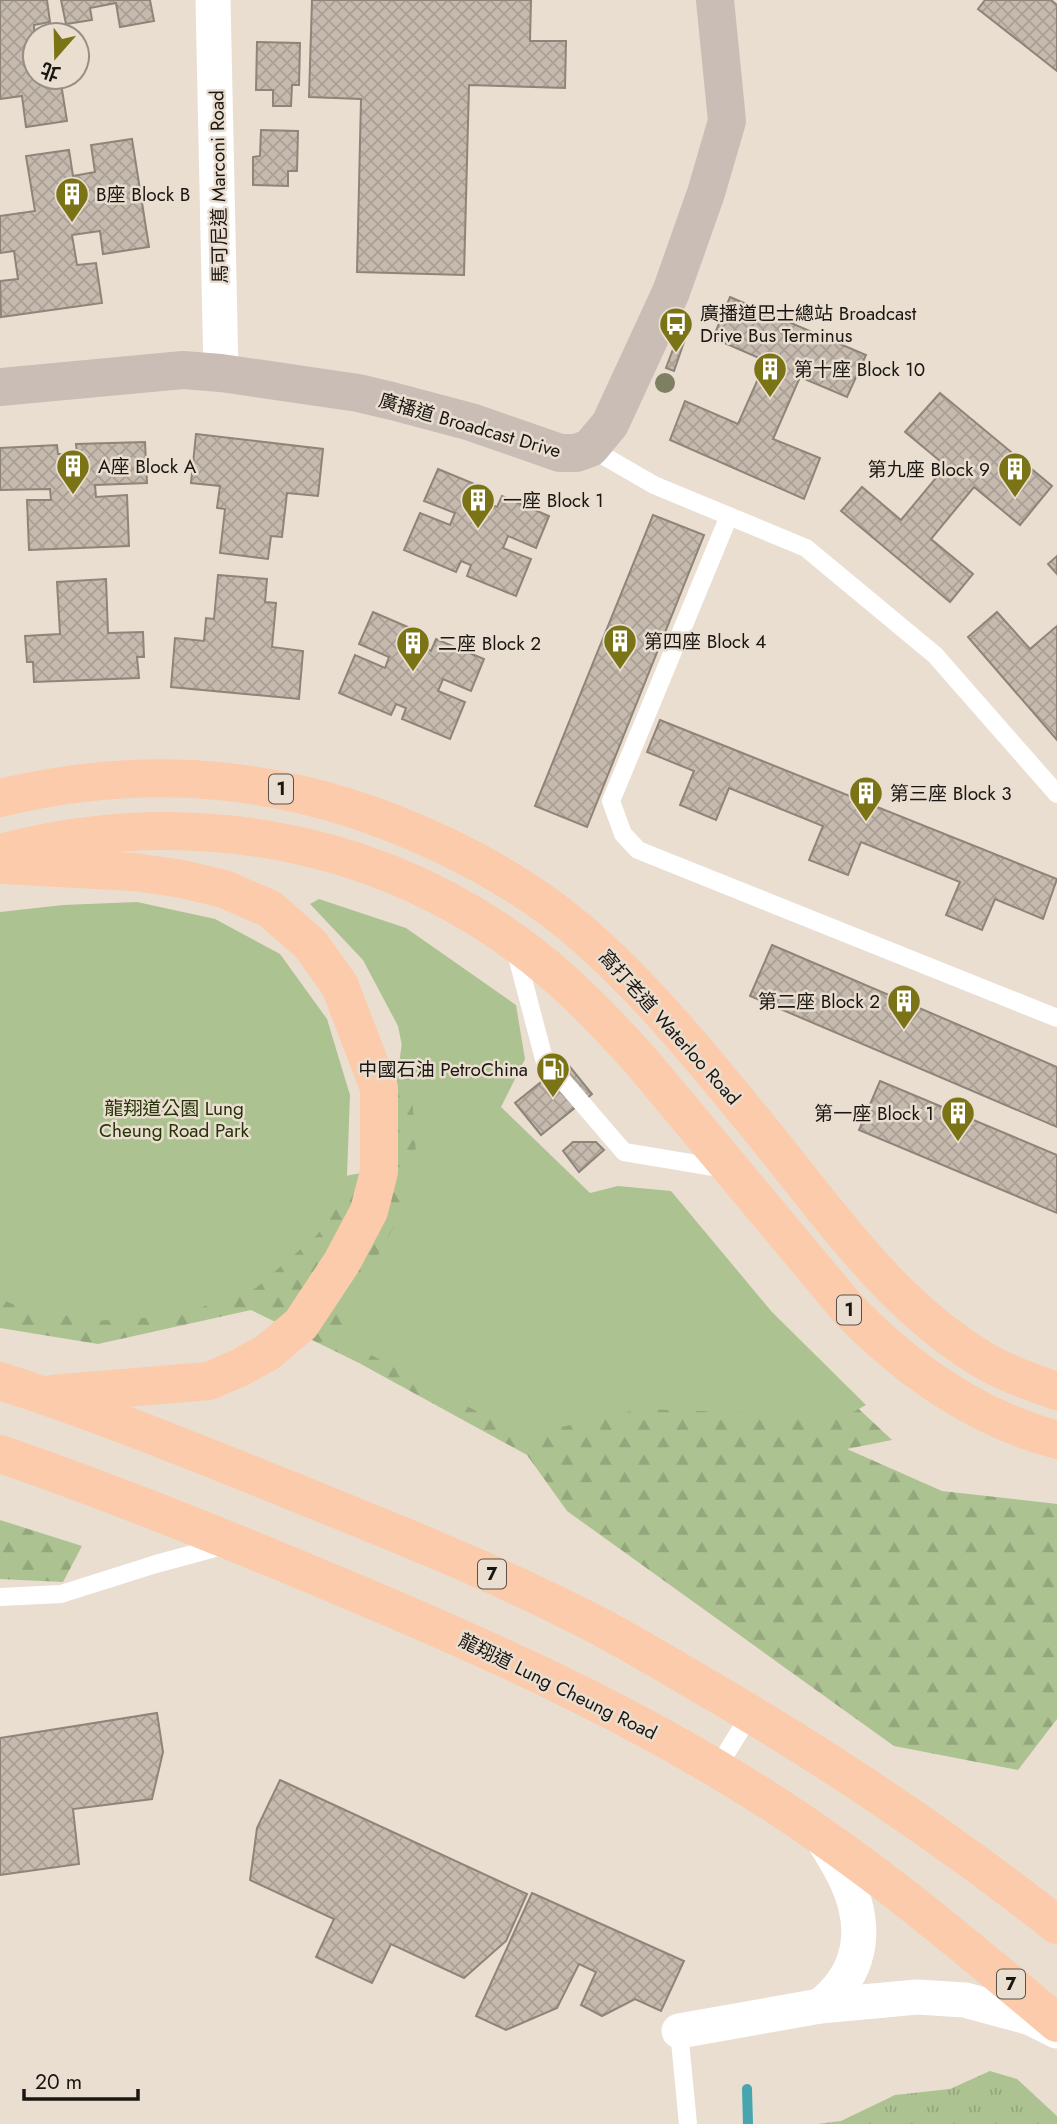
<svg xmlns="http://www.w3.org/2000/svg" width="1057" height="2124" font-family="Jost,'Noto Sans TC',sans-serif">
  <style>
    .grass { fill: url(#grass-tufts) }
    .forest { fill: url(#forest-firs) }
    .green { fill: #adc291 }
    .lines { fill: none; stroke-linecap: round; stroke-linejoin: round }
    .stream { stroke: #47a5ad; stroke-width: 10 }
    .building { fill: url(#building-cross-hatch); stroke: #8f8478; stroke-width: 2 }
    .lane { stroke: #fff; stroke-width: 18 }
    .street { stroke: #fff; stroke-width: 35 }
    .secondary { stroke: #cabdb6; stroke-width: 38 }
    .highway { stroke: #fbcbab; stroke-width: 38 }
    .tree { fill: #7d8061 }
    .labels { text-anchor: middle; stroke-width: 5; stroke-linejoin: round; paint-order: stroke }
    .shield { fill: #eaded1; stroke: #58524b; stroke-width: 2 }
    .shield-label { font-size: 18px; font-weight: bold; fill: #1a1612 }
    .street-label { font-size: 19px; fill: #1a1612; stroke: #eaded1 }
    .poi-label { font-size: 19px; fill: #1a1612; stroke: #eaded1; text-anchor: start }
    .park-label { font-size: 19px; fill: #243405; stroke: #eaded1 }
  </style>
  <defs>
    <pattern id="grass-tufts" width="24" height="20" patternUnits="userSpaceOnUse" patternTransform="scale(1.75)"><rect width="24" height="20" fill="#adc291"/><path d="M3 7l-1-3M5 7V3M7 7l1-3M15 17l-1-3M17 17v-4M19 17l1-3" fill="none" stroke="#94a67c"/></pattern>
    <pattern id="forest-firs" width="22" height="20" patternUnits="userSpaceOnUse" patternTransform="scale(1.75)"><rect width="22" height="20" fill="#adc291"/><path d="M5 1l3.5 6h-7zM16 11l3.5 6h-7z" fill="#94a67c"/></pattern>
    <pattern id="building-cross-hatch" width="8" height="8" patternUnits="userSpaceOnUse" patternTransform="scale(1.75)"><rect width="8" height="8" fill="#c5baad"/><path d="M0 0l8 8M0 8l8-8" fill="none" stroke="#a99f94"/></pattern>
  </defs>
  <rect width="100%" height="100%" fill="#eaded1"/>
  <path class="grass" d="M990,2071L1017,2079L1057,2116V2124H817L841,2121L895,2095L950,2089Z"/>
  <g class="forest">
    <path d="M0,917L307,1183L383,1169L412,977L505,1165L756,1313L892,1440L847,1449L942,1491L1057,1504V1719L1018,1770L894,1746L567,1511L527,1455L359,1363L251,1310L98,1344L0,1328Z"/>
    <path d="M0,1520L82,1546L63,1582L0,1579Z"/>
  </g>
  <g class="green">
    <path d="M319,899L406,928L516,1005L525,1059L501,1107L590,1193L618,1186L671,1191L772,1312L866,1405L846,1416L639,1409L523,1436L343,1340L347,1310L394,1227L416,1155L412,1095L398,1026L363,960L310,904Z"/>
    <path d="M137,902L215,919L280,954L327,1019L350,1095L347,1175L318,1234L256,1288L177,1316L94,1321L18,1306L0,1299V912L63,905Z"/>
  </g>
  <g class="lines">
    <path class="stream" d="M747,2089L748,2124"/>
  </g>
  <g class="building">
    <path d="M0,0H47L50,22L34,25L35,77H60L67,121L26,127L22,96L0,99Z"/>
    <path d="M61,0H150L154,21L120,27L116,3L90,8L92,20L66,24Z"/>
    <path d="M312,0H531L530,41H566L565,88L469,85L464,275L357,272L361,99L309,97Z"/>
    <path d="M985,0H1051L1057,5V71L978,9Z"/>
    <path d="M257,42L300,43L299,85H292L291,106H273V90H256Z"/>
    <path d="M261,130L298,131L297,171H288V186L253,185V157L260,156Z"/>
    <path d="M132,139L149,247L103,254L100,231L72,235L77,265L96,263L102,303L1,317L0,281L18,279L14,251L0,253V216L35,211L26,156L69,150L73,176L95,172L91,145Z"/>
    <path d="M730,297L866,355L847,397L800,377L773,439L820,458L804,499L670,440L685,401L738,424L766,361L713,338Z"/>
    <path d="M678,336L685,339L674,371L666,368Z"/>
    <path d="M940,393L1052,486L1020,525L974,487L931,539L973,574L950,602L841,511L862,487L901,520L946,466L905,432Z"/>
    <path d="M196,434L323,449L318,496L287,493L282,537L271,536L268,559L220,553L225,509L217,508L220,486L191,483Z"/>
    <path d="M145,442L147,483L95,485L96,497L127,495L129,546L29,550L27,500H51L50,489L0,490V448L57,445L58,454H77L76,444Z"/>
    <path d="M438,469L489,490L484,502L497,507L502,496L549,516L536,548L508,536L503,548L531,559L516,596L467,576L471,565L461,561L456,572L404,550L420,513L450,525L455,513L424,501Z"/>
    <path d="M653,515L704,535L587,827L535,806Z"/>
    <path d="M1057,556V574L1048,564Z"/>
    <path d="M218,575L267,579L265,602L276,603L272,647L303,651L299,699L171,687L175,638L204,641L206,618L214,619Z"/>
    <path d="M106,579L108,633L143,632L144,657H137L139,678L34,682L33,662H27L25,636L60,634L57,582Z"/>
    <path d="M373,612L424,634L419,645L431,651L436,639L484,659L471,691L443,679L438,691L465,702L450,739L402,719L406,708L396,704L391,715L339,693L355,655L385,668L389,657L359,644Z"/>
    <path d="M997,612L1030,649L1057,626V740L968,637Z"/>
    <path d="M660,720L1057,879L1043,919L995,899L982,930L946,915L960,882L861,842L848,875L809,860L823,826L729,788L716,820L680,805L694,771L647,752Z"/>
    <path d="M772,945L1057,1067V1127L750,996Z"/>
    <path d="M566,1062L592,1094L541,1135L515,1103Z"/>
    <path d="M880,1081L1057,1155V1213L859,1130Z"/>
    <path d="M573,1142H596L604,1150L579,1172L563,1151Z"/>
    <path d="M157,1713L163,1752L152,1799L73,1809L79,1864L0,1875V1738Z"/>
    <path d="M280,1780L527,1894L506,1941L464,1978L391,1944L372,1983L316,1957L334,1919L250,1880L257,1828Z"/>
    <path d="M532,1893L684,1961L661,2011L635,1999L602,2016L581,2005L596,1972L579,1964L557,2008L506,2030L476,2016Z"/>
  </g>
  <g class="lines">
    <g class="lane">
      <path d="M590,448L654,485L806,548L935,655L1057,794"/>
      <path d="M729,516L611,801L623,834L638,850L1057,1018"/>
      <path d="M515,949L544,1059L624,1152L726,1169"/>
      <path d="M0,1597L61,1594L156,1564L226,1545"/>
      <path d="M717,1768L751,1713"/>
      <path d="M679,2031L688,2124"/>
    </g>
    <g class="street">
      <path d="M213,0L221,373"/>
      <path d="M820,2006C861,1974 868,1931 848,1884C841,1867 830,1851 821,1836"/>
      <path d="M679,2031L820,2006L917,1997L965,2000L1031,2018L1057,2031"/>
    </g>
    <path class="secondary" d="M0,387L183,370L221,373L358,393L392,401L471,422L560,453H576L590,448L610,424L671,292L706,193L727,121L715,0"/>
    <g class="highway">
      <path d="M0,798C154,761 298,776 441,844C490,867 537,895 578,930C648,990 707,1064 765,1135C830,1215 891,1304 980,1358C1004,1373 1031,1382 1057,1391"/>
      <path d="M0,853C177,806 364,834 514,942C562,976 602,1018 641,1061L849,1310C907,1370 976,1418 1057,1440"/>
      <path d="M2,865L135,872L182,879L224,889L270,909L311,945L340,986L379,1088V1172L369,1211L342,1262L301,1324L268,1352L239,1368L209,1381L52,1394"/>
      <path d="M0,1381C97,1412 192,1451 287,1489C383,1528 480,1566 573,1613C611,1631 647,1653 683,1674C814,1749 939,1832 1057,1925"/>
      <path d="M0,1454C119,1495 235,1542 351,1591C491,1650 629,1712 758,1794C865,1861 961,1942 1057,2023"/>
    </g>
  </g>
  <circle class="tree" cx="665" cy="383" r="10"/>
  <defs>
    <g id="building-pin" transform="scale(1.75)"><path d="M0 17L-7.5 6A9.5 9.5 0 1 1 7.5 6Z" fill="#7b7417" stroke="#eaded1"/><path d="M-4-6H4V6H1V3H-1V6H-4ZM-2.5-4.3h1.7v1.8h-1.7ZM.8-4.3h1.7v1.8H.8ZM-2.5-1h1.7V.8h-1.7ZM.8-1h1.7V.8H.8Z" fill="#fff"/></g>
    <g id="bus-pin" transform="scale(1.75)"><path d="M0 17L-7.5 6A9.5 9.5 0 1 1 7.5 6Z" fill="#7b7417" stroke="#eaded1"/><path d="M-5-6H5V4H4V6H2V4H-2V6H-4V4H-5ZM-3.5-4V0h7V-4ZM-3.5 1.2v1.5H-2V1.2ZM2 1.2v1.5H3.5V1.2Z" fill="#fff"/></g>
    <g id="fuel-pin" transform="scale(1.75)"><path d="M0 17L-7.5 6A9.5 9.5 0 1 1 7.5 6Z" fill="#7b7417" stroke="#eaded1"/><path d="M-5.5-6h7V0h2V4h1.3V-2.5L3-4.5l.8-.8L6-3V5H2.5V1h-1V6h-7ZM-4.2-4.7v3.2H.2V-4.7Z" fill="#fff"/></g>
  </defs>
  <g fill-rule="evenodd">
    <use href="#building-pin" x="72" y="194"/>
    <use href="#bus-pin" x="676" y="324"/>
    <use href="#building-pin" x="770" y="369"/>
    <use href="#building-pin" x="73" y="466"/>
    <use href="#building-pin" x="1015" y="469"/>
    <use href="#building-pin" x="478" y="500"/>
    <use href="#building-pin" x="620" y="641"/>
    <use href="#building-pin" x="413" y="643"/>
    <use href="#building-pin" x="866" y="793"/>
    <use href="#building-pin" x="904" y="1001"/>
    <use href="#fuel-pin" x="553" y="1069"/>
    <use href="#building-pin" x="958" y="1113"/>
  </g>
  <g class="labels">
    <g class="shield">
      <rect x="269" y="774.5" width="24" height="29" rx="5"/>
      <rect x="837" y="1295.5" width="24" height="29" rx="5"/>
      <rect x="478" y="1559.5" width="28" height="29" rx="5"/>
      <rect x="997" y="1969.5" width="28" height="29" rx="5"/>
    </g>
    <g class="shield-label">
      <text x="281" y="795">1</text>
      <text x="849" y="1316">1</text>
      <text x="492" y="1580">7</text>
      <text x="1011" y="1990">7</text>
    </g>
    <g class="street-label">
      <text transform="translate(218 187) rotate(-91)" y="7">馬可尼道 Marconi Road</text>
      <text transform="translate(470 425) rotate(16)" y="7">廣播道 Broadcast Drive</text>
      <text transform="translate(670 1027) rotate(48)" y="7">窩打老道 Waterloo Road</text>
      <text transform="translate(558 1686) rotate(26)" y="7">龍翔道 Lung Cheung Road</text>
    </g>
    <g class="poi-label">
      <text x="96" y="201">B座 Block B</text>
      <text x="700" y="320">廣播道巴士總站 Broadcast<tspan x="700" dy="22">Drive Bus Terminus</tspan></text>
      <text x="794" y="376">第十座 Block 10</text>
      <text x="98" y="473">A座 Block A</text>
      <text x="990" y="476" text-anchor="end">第九座 Block 9</text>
      <text x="503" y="507">一座 Block 1</text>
      <text x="644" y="648">第四座 Block 4</text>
      <text x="438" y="650">二座 Block 2</text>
      <text x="890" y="800">第三座 Block 3</text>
      <text x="880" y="1008" text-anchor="end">第二座 Block 2</text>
      <text x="528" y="1076" text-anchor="end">中國石油 PetroChina</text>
      <text x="934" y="1120" text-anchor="end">第一座 Block 1</text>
    </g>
    <g class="park-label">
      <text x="174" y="1115">龍翔道公園 Lung<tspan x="174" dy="22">Cheung Road Park</tspan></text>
    </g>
  </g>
  <g transform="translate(56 56) rotate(200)"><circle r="33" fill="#eaded1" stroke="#978e85" stroke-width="2"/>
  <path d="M0-5L12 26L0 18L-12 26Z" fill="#7b7417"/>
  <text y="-10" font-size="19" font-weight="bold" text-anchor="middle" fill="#1a1612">北</text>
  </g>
  <path d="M24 2089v10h114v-10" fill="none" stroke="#1a1612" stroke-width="3.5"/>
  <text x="35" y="2089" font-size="21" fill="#1a1612" stroke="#eaded1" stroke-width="5" paint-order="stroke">20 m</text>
</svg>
